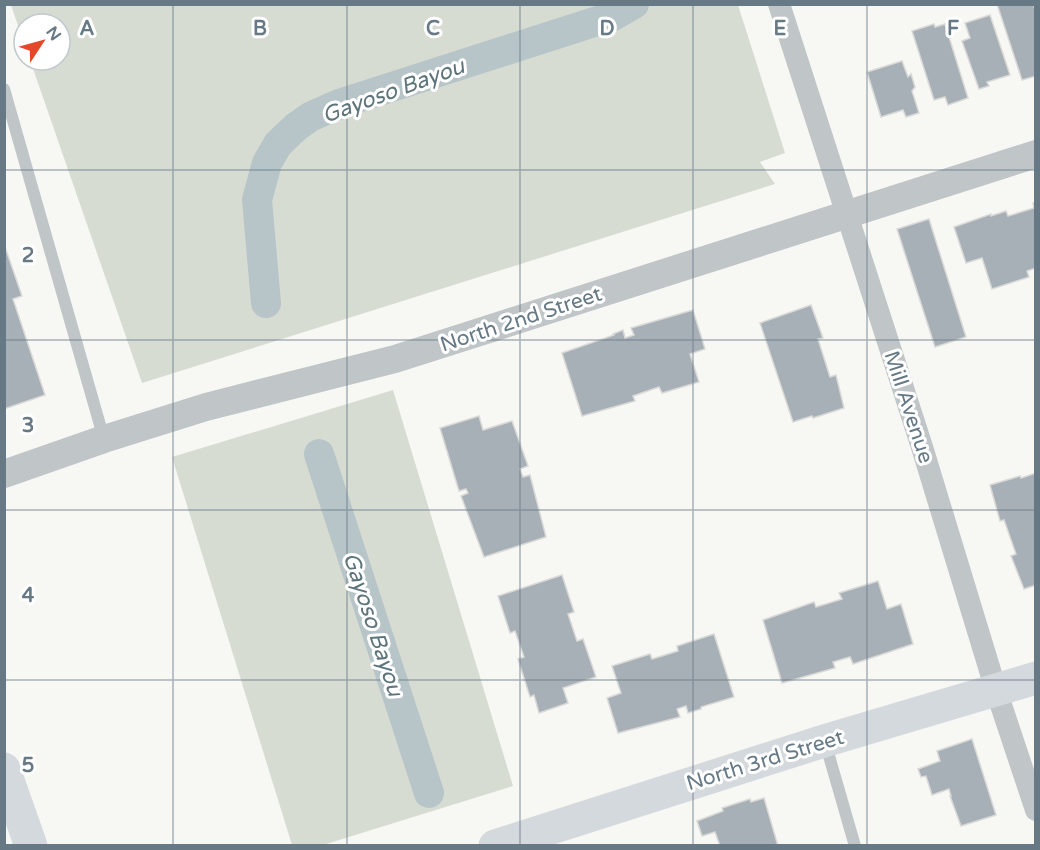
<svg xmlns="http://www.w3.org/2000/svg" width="1040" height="850" font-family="'Varela Round',sans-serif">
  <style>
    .green { fill: #d7dcd3 }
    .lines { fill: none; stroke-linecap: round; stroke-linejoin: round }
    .canal { stroke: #b7c5c8; stroke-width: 30 }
    .building { fill: #a7b0b6; stroke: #d9d9d7; stroke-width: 1.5 }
    .service { stroke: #c0c5c8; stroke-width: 12 }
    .minor { stroke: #c0c5c8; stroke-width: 22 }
    .tertiary { stroke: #c0c5c8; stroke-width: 28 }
    .secondary { stroke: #d4d9dd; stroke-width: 33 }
    .grid { fill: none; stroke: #667985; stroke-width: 1.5; stroke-opacity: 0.55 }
    .labels { text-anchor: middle; stroke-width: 6; stroke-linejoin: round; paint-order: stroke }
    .street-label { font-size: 21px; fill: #667985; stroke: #fff }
    .water-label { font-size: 22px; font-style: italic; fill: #5d747a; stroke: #fff }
    .grid-label { font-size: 20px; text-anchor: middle; font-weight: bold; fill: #667985; stroke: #fff; stroke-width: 6; stroke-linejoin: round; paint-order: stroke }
  </style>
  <rect width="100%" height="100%" fill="#f7f7f4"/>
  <g class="green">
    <path d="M11,5H738L785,153L760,162L775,184L142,383L30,60H60V24H24V43Z"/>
    <path d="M393,390L513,786L323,845H292L172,457Z"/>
  </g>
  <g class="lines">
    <g class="canal">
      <path d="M266,303L257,200L267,163L278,144L296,127L310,117L339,104L613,16L634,4"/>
      <path d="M319,454L429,793"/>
    </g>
  </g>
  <g class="building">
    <path d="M997,4H1033L1036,12V76L1022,80Z"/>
    <path d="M990,15L1010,75L987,82L989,86L979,89L962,41L970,38L965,23Z"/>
    <path d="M934,24L935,27L945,24L968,98L948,105L945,97L934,100L912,31Z"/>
    <path d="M902,61L908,77L911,74L915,87L912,91L919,113L906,117L903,110L881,117L867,72Z"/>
    <path d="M1036,202V268L1027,271L1029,277L992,289L982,258L966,263L954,227L991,214V216L1006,211L1008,216L1034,208L1033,203Z"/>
    <path d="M929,219L966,337L935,347L897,229Z"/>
    <path d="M4,244L22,296L13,299L45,395L4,409Z"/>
    <path d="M811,305L823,338L818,339L830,377L836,375L844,408L813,418L812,416L793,422L760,323Z"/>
    <path d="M693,310L705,349L690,354L699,382L662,393L659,387L633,396L635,401L582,416L562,353L614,335L613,334L623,330L625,338L634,335L631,328Z"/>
    <path d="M479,416L483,430L512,421L528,466L520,469L523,477L530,475L546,537L484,557L461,496L468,493L466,489L459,491L440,428Z"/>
    <path d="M1036,473V585L1024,589L1011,556L1016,554L1004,520L1000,521L990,485L1020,476L1021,478Z"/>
    <path d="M562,575L574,612L568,614L577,641L583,639L596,677L563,688L568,703L539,713L534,695L530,697L518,659L524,657L515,631L510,633L498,596Z"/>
    <path d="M878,581L887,609L901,604L913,644L853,664L850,657L833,662L835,668L782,683L763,620L814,602L816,607L842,599L839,593Z"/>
    <path d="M714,634L734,697L701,707V709L688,713L686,706L677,709L680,717L618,733L607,698L621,693L612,666L650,654L652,659L678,651L677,646Z"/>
    <path d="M972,739L996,815L961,826L950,796H951L949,789L932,795L926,776L921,777L918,769L940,761L937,751Z"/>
    <path d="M764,798L778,846H720L715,832L702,836L697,821L723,811L722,808L750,799L751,802Z"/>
  </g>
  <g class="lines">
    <g class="service">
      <path d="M4,89L104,439"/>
      <path d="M825,742L855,846"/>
    </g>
    <path class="minor" d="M779,4L922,447L996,690L1036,810"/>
    <path class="tertiary" d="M4,474L104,439L206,407L395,359L1036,154"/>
    <g class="secondary">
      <path d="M4,769L31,846"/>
      <path d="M495,846L824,741L1036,678"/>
    </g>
  </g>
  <path class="grid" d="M173,4V846M347,4V846M520,4V846M693,4V846M867,4V846M4,170H1036M4,340H1036M4,510H1036M4,680H1036"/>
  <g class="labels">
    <g class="street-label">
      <text transform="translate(521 319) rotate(-18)" y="7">North 2nd Street</text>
      <text transform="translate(909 407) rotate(72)" y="7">Mill Avenue</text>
      <text transform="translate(765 760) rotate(-17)" y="7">North 3rd Street</text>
    </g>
    <g class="water-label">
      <text transform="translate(393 90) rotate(-20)" y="8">Gayoso Bayou</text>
      <text transform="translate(374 624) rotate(72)" y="8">Gayoso Bayou</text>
    </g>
  </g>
  <g class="grid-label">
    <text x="87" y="35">A</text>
    <text x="260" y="35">B</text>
    <text x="433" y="35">C</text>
    <text x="607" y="35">D</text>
    <text x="780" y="35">E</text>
    <text x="953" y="35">F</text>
    <text x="28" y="262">2</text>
    <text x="28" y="432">3</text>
    <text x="28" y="602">4</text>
    <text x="28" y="772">5</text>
  </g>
  <rect width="1040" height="850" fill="none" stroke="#667985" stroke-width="12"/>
  <g transform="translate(42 42) rotate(54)"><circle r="28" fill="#ffffff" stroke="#c2c9ce" stroke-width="1.5"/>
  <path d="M0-4.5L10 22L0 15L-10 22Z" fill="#e34828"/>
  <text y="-9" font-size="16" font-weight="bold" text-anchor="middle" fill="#667985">N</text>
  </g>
</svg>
